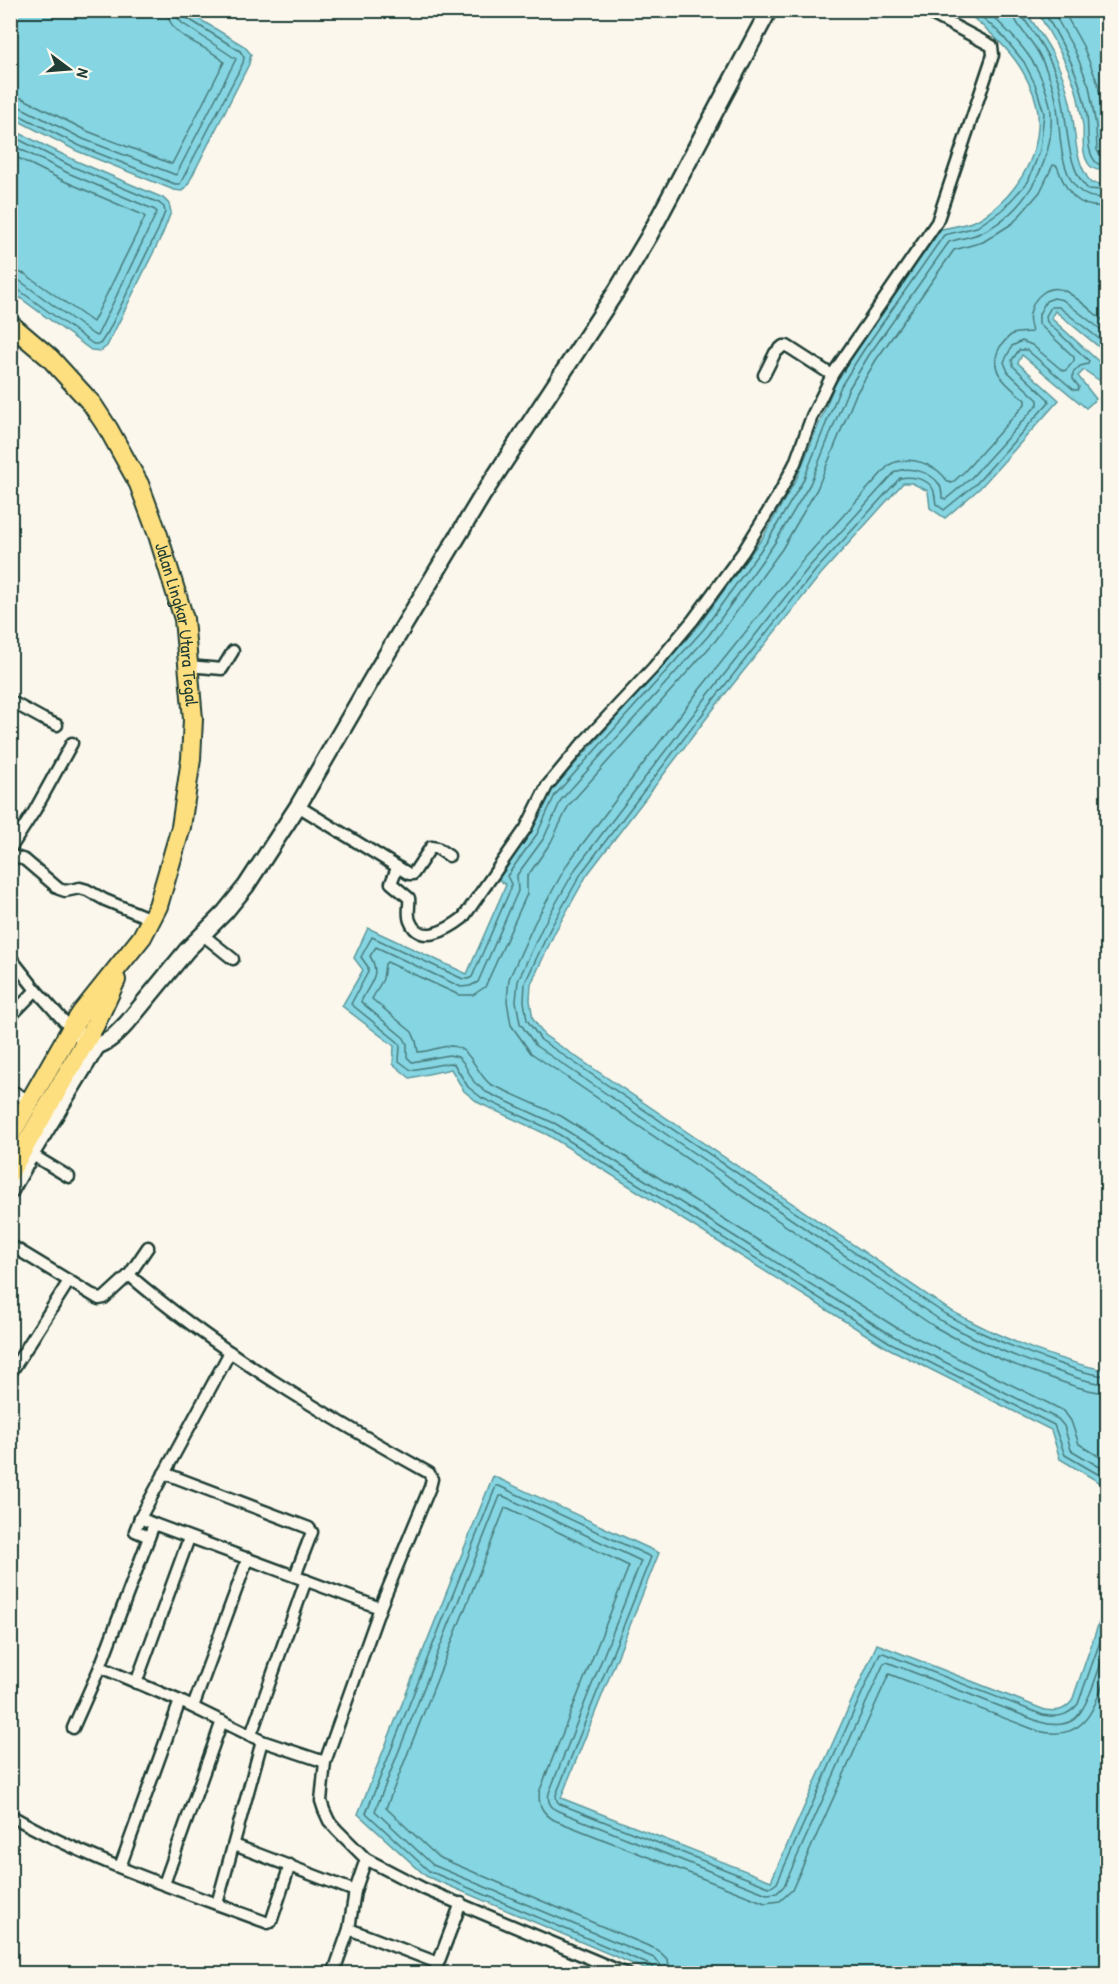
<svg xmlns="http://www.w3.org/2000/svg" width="1118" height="1984" font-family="'Patrick Hand',sans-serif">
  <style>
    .water { fill: #85d5e2; stroke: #5c989c; stroke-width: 1.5 }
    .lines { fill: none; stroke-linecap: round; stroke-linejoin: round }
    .shore { stroke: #487a7a; stroke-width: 1.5 }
    .street-casing { stroke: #1f3d34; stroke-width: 15 }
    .secondary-casing { stroke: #1f3d34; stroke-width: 20 }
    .highway-casing { stroke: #1f3d34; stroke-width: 22 }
    .street { stroke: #fbf7ec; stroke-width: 10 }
    .secondary { stroke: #fbf7ec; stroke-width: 15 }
    .highway { stroke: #fddf80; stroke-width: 18 }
    .labels { text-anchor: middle; stroke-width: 5; stroke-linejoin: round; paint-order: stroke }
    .street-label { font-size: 18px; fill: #1f3d34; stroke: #fbf7ec }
  </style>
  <rect width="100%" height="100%" fill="#fbf7ec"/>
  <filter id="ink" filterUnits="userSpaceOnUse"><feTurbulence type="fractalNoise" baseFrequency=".0167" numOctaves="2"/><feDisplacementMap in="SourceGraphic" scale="12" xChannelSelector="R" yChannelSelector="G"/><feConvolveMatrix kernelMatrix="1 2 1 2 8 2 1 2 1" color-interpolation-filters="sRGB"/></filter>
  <g filter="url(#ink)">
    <g class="water">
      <path d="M10,11H186L244,46L251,54L249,64L187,186L182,191L174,190L77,151L11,117Z"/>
      <path d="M965,11H1025C1047,42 1062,65 1070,102C1077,132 1072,157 1091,183L1102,184L1107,181V346L1104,351L1055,311L1051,318L1107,369V383L1106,385L1084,370L1078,376L1096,399L1086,408L1022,355L1018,363L1059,400L980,488L945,518L930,508L928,491L912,483H903L821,574L718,703L587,875L555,932L531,984L530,1000L533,1019L544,1035L948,1309C998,1337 1051,1359 1107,1371V1487L1060,1459L1051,1430L886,1347L548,1135L479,1103L464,1091L451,1069L410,1078L393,1064L394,1046L342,1006L363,970L354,958L368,928L467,974L506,885L498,879L532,830L550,792L698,626L763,537L797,478L835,384L858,348L941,229C952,227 966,225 977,220C1014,199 1041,158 1038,114C1037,99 1028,80 1020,67C1006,45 985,28 965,11Z"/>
      <path d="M1037,11H1107L1108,168C1100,172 1092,170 1088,163C1081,152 1084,138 1083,126C1081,114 1079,101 1076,90C1067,61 1051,36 1037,11Z"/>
      <path d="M11,129L74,160L163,198L169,204L171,212L163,233L107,346L101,351L91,350L11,291Z"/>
      <path d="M493,1476L659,1553L561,1798L771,1881L877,1644L1045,1710C1057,1712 1064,1711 1072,1701L1107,1599V1973H654L426,1876L358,1814Z"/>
    </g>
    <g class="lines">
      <g class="shore">
        <path d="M974,10L1001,34L1024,62L1035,84L1044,113L1040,150L1028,182L1002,210L977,227L944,235L863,351L841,386L803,481L768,540L703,630L555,795L537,834L507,876L511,884V888L472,977L468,979H463L372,937L361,957L368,967V972L351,1004L398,1042L400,1046L399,1061L411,1070L449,1063L454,1064L468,1087L482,1098L552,1130L889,1342L1054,1425L1065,1455L1108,1480"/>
        <path d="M986,10C1008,31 1032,53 1043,82C1046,91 1051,104 1051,113C1054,162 1025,213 980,233C970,238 959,238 949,242L869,355L848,390L810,484L774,544L709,635L561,800L544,838L517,875L518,891L478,982L470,986L461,987L376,947L370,956C382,976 369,983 361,1002L404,1038L407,1044V1057L412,1062L449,1055L458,1057L463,1062L474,1082L486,1092L556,1124L893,1336L1058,1419L1064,1426L1071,1450L1108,1472"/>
        <path d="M1013,10C1014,25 1029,37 1036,49C1042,58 1046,69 1050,79C1063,110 1055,148 1070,178C1078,193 1090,201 1108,196"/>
        <path d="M1020,10L1022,16C1036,36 1050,56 1058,80C1069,112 1063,166 1088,189L1102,190L1108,188"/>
        <path d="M1043,10C1064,46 1080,74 1087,115C1089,130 1085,154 1098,164H1108"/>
        <path d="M1052,10L1075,51L1089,86L1096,126L1097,150L1100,156H1108"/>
        <path d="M1063,10L1083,46L1098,84L1108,147"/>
        <path d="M10,96L22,98L87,131L172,164L224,62C208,44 169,40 167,10"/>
        <path d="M10,105L18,106L83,139L176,175L236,59L182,23L177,17L176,10"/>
        <path d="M10,113H15L80,146L175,184H180L243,63L244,57L240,51L187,18L184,10"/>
        <path d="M10,135L71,166L159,203L164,207L165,212L158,230L108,332L100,344H93L16,288L10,287"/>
        <path d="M10,144L68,173L155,210L157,212L97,336L94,335L20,281L10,279"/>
        <path d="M10,154L64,181L143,215L145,217L93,322L25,274L10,270"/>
        <path d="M1108,206C1077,210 1066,192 1057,166L1053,165L1040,192L1013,223L983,242L954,250L876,360L856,394L817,489L782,549L716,640L569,805L551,842L527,877V894L485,987L473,995H459L387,962L385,964L383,979L372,999L412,1032L416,1041L418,1052C429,1052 440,1046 451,1046C471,1047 475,1072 490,1084L561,1116L897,1328L1064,1411L1071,1421L1079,1444L1108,1462"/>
        <path d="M1108,325C1095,314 1082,301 1067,292C1050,282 1033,296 1030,314C1028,320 1031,326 1032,332C1026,333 1019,332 1013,334C1007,337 1004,342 1000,347C986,372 1009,386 1025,400V404L964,472L952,483L948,482C937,464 909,454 889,465L803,560L700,689L568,863L535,922L509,979L507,1001L511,1025L531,1053L935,1327C973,1349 1012,1365 1054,1379C1071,1385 1089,1392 1108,1393"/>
        <path d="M1108,335L1063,300L1054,298L1046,301L1039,314V324L1074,357V361L1066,370L1063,371L1032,345L1022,341L1012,346L1004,362L1008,372L1038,400V404L971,478L946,499L942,498C942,493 942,488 939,484C931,471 907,466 895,472L810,566L708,695L576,868L543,926L518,981L516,1001L520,1023L536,1046L940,1320C977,1341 1014,1357 1054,1370C1071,1376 1089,1383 1108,1384"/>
        <path d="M1108,343L1103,342L1059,307H1051L1046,316L1047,322L1089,361L1088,364L1080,366L1073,373V379L1079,387L1078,390H1074L1027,350H1019L1012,360L1013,366L1048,399L1049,402L976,484L944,510L936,504C935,500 935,493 933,489C928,478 910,476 900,478L816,570L714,699L582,872L550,929L525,983L524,1001L527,1020L541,1040L945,1314C981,1334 1018,1350 1057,1363C1074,1369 1090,1375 1108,1376"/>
        <path d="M654,1974V1968L650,1965L429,1871L366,1813L496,1486H499L651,1557L556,1795L557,1801L560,1804L769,1887L773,1886L777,1883L880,1653H883L1043,1715C1058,1718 1068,1716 1078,1704L1108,1619"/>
        <path d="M662,1974L660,1964L654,1958L433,1865L375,1811L500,1496H503L641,1561L549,1793C547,1801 550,1807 558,1811L767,1894L777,1893L784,1886L884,1663L887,1662L1040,1722C1050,1725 1063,1726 1073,1720C1088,1711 1101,1661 1108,1642"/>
        <path d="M671,1974L668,1960L658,1950L438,1857L386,1808L505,1508H508L629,1566L540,1790C537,1803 542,1813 554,1820L765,1903L780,1901L792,1890L889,1674L1038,1731C1087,1743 1094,1707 1108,1670"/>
      </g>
      <g class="street-casing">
        <g id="street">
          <path d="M764,375L775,353L783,346H787L832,375"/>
          <path d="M188,666L222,669L233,651"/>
          <path d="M10,701L43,719L57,725"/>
          <path d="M298,806L409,874H413L431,847L437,848L449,856"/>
          <path d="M10,849L35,810L72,743"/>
          <path d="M10,855L25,860L59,889L65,891L80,888L87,890L105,900L151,919"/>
          <path d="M397,868L391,883L409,898C410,905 407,914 410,921C420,947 450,928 463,918L526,828L547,786L582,744L653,668L693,620L743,552L779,494L795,463L812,416L832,375L937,222L993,55L992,46L924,10"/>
          <path d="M203,935L233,959"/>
          <path d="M10,957L36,990L71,1029"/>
          <path d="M10,1017L36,990"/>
          <path d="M10,1090L30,1101"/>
          <path d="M31,1154L69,1177"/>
          <path d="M10,1245L99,1299L104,1298L129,1275C220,1353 325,1415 429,1473L432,1479L430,1487L380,1608L325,1762L321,1801L324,1810L329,1821L337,1830L366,1859L422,1888L627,1974"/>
          <path d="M129,1275L148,1247"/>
          <path d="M10,1374L69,1281"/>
          <path d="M164,1473L309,1528L312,1532L295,1576"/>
          <path d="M140,1518L135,1531L149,1537"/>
          <path d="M154,1524L140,1518L230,1352"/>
          <path d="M100,1667L180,1701L262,1741L325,1762"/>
          <path d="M136,1683L189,1538"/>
          <path d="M193,1707L248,1558"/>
          <path d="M73,1728L100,1667L154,1524L380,1608"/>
          <path d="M251,1735L306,1580"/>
          <path d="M10,1815C89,1861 183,1891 268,1923L271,1922L290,1865"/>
          <path d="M234,1845L355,1891"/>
          <path d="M120,1867L180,1701"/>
          <path d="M164,1884L222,1721"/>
          <path d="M217,1904L262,1741"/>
          <path d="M349,1929L438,1963"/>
          <path d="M333,1974L349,1929L355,1891L366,1859"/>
          <path d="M434,1974L461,1903"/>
        </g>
      </g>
      <g class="secondary-casing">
        <g id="secondary">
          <path d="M78,1034L86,1040L97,1046C110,1042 118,1032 127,1023L187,950L225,912L246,886L298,806L373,677L482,496L617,290L649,236L769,10"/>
          <path d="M10,1191L31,1154L97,1046"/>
        </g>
      </g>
      <g class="highway-casing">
        <g id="highway">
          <path id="s1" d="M10,324L50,358L92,404L109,430L139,484L158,535L184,619L193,719L191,759L181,827L158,906L142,937L82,1012L71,1029L10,1136"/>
          <path d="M10,1172L95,1025L116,980"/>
        </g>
      </g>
      <use href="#street" class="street"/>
      <use href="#secondary" class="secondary"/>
      <use href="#highway" class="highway"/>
    </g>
  </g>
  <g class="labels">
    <g class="street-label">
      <text dy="6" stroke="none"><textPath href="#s1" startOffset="354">Jalan Lingkar Utara Tegal</textPath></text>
    </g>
  </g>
  <rect width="1118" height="1984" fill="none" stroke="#fbf7ec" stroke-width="36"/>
  <rect x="18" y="18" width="1082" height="1948" fill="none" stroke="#1f3d34" stroke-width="2" filter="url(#ink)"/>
  <g transform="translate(69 69) rotate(106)" stroke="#fbf7ec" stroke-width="4.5" paint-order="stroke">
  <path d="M0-4.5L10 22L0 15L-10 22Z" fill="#1f3d34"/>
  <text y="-9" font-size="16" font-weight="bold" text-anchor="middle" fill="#1f3d34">N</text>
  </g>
</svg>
